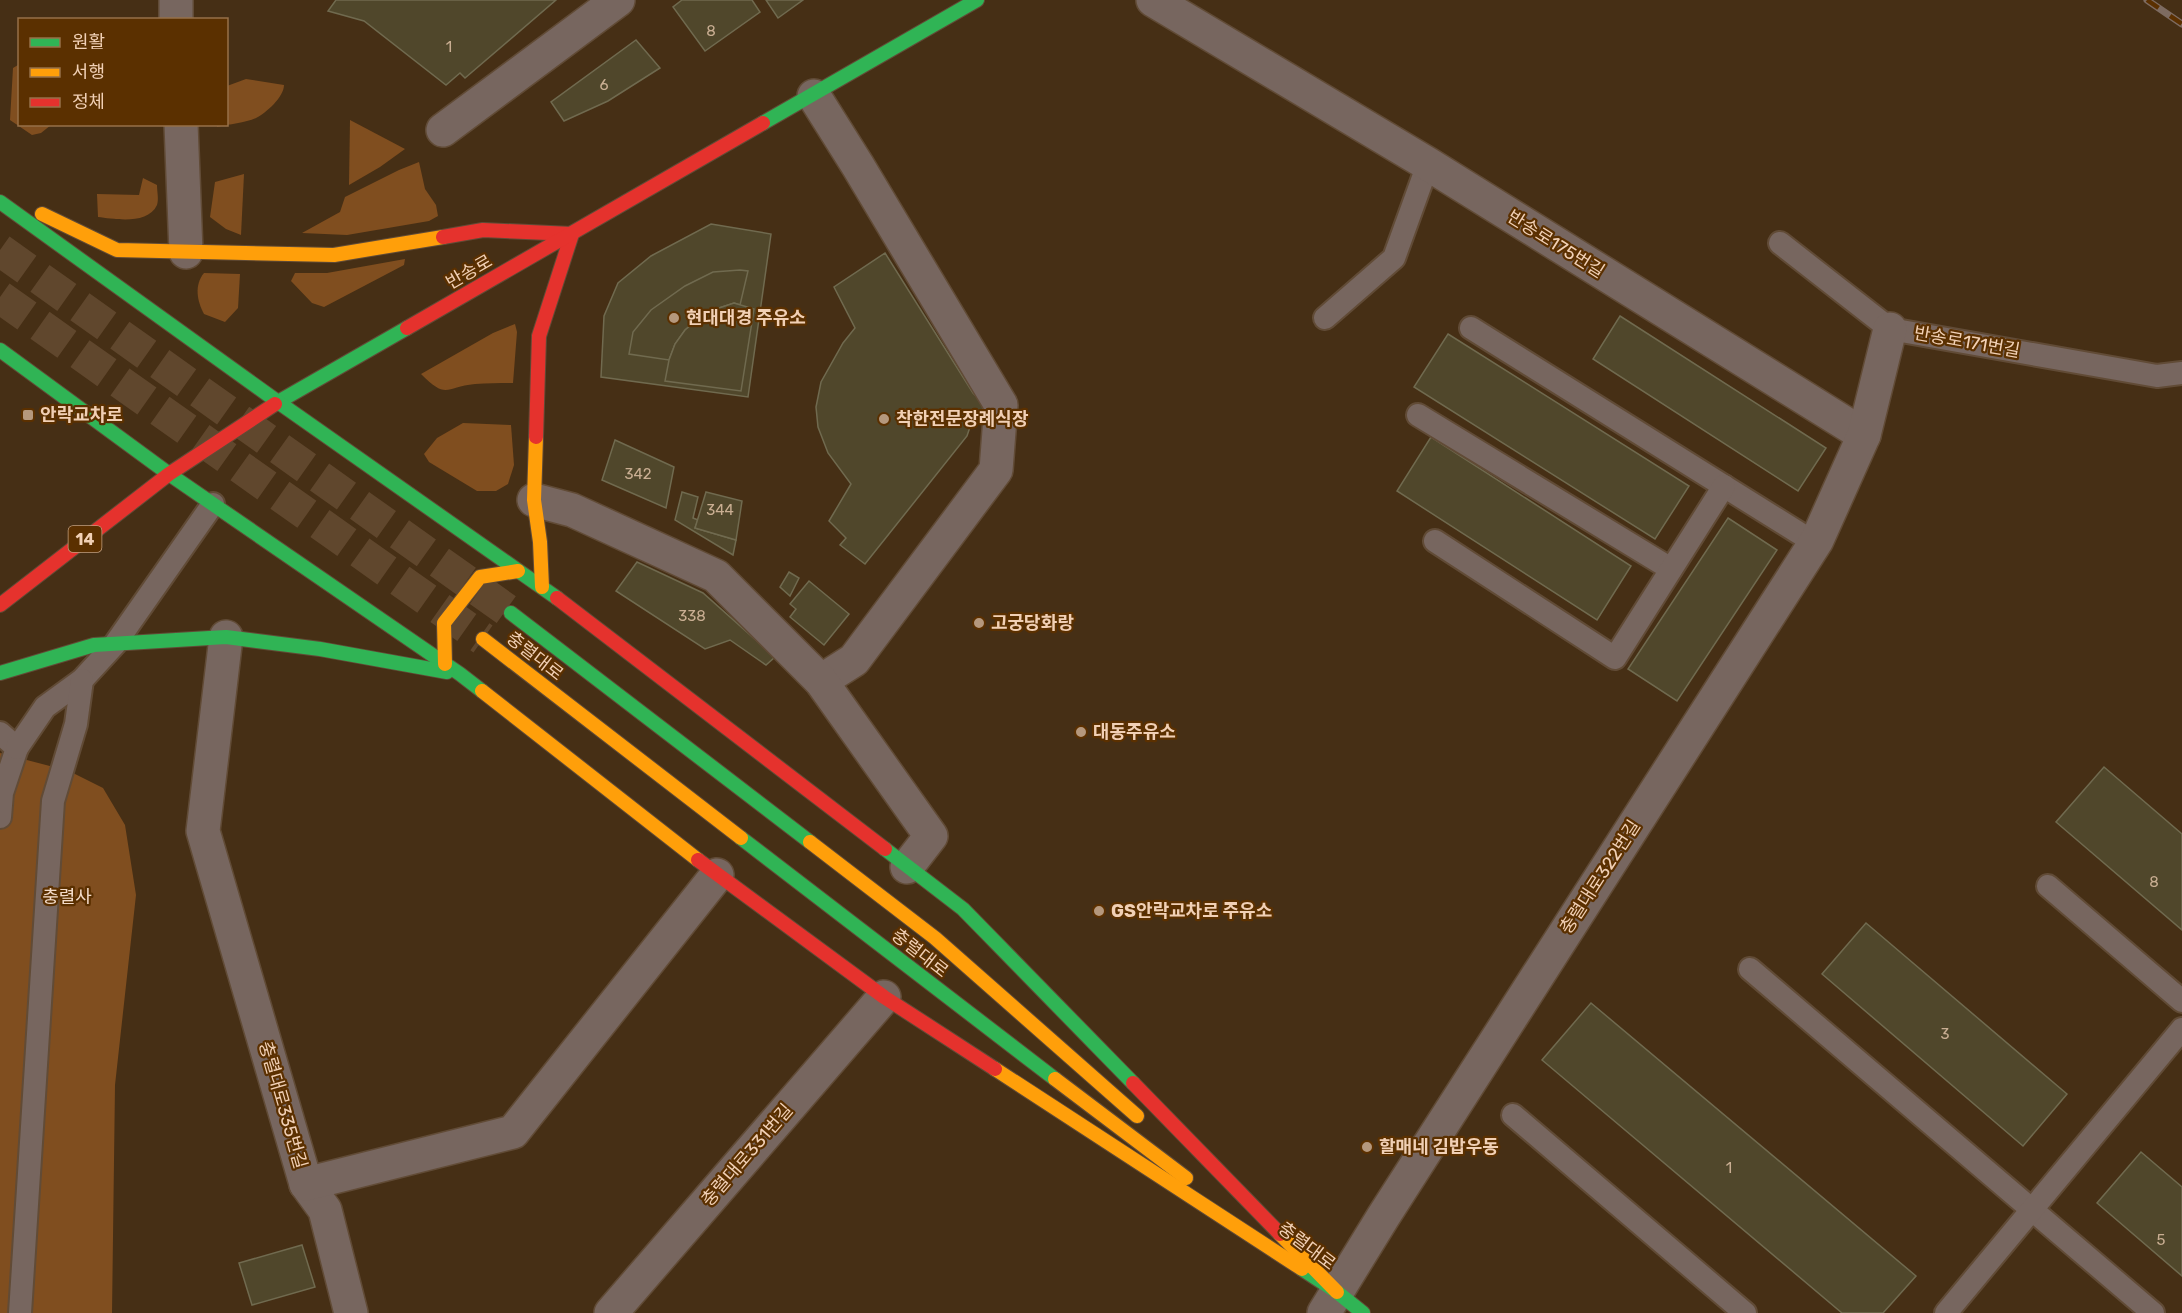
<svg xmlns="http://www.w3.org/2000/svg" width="2182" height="1313" font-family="Rubik,'Noto Sans KR',sans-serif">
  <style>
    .green { fill: #804e1f }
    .building { fill: #50472b; stroke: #706a4f; stroke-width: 1.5 }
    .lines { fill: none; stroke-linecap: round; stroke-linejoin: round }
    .secondary-tunnel { stroke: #60472d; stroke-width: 33; stroke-dasharray: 33 16; stroke-linecap: butt }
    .lane-casing { stroke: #614b36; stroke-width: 26 }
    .street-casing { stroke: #614b36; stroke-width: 36 }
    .fast-casing { stroke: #614b36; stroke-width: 16 }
    .slow-casing { stroke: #614b36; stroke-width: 16 }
    .jam-casing { stroke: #614b36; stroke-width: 16 }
    .lane { stroke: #77665f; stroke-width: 22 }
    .street { stroke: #77665f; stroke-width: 33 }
    .fast { stroke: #30b455; stroke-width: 14 }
    .slow { stroke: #ff9f0a; stroke-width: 14 }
    .jam { stroke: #e5322d; stroke-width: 14 }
    .rail-casing { stroke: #7d6b61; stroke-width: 7 }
    .rail { stroke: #5b3000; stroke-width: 4.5; stroke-dasharray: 14; stroke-linecap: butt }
    .poi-dot { fill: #b5987d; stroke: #5b3000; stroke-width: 2 }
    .labels { text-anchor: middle; stroke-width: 4.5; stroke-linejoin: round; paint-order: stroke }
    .number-label { font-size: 15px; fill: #c9ae92 }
    .shield { fill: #5b3000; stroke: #c4a07f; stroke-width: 1.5 }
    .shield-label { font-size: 16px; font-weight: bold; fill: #f1d0b5 }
    .street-label { font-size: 18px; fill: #f1d0b5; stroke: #5b3000 }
    .poi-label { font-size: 18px; font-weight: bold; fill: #f1d0b5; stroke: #5b3000; text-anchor: start }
    .park-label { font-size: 18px; fill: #f3dbc9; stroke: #5b3000 }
  </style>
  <rect width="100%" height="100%" fill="#462f15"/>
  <g class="green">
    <path d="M18,65L20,66V124L51,125L41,133L32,135L10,120L13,68Z"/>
    <path d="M246,79L284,85C284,97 266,113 256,118C245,123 229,124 217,127V125L226,124L227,86Z"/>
    <path d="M350,120L405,149L380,167L349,185Z"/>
    <path d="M419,162L425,189L436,205L438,216L429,221L347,235L302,233L340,212L345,197L399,170Z"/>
    <path d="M244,174L241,235L226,229L210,217L215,182Z"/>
    <path d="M143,178L157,185C157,192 159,199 157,205C148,225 115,219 98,217L97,194L139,195Z"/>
    <path d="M405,259L404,265L324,307L312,303L291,281L295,273H327Z"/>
    <path d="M204,273L240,274L238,308L225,322L204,314C197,301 194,285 204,273Z"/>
    <path d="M515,324L517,332L513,383C501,383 488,383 475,384C445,387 447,400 421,374L493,333Z"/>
    <path d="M463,423L511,425L514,465L508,484L496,491H477L429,462L424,454L437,438Z"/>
    <path d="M0,753L69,771L103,788L125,825L136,895L115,1085L112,1313H0Z"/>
  </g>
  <g class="building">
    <path d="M336,0H556L465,78L460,73L446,85L364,21L328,11Z"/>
    <path d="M682,0H752L760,12L705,51L673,7Z"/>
    <path d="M766,0H803L778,18Z"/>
    <path d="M636,40L660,68L608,101L564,121L551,102Z"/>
    <path d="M711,224L771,234L748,397L601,377L604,316L618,283L651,256Z"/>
    <path d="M885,253L973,393L980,400L984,411L978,421L970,427L967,436L865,564L840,545L846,538L829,521L851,484L828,453L818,427L816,407L821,382L843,343L855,328L834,287Z"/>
    <path d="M740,270L748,271L740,305L734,303L707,312L685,330L675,344L669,360L629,354L633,332L651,310L685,286L713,272Z"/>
    <path d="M734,303L754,309L741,391L665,381L669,360L675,344L685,330L707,312Z"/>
    <path d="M1620,316L1826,448L1798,491L1593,359Z"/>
    <path d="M1448,334L1689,486L1655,539L1414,387Z"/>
    <path d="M1431,437L1631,566L1597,620L1397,491Z"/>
    <path d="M615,440L674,467L666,508L602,480Z"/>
    <path d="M682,492L698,497L693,518L698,520L695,528L736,540L733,555L675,520Z"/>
    <path d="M706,492L742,501L736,540L695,528Z"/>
    <path d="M1728,518L1777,550L1677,701L1628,669Z"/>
    <path d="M637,562L703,593L775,657L766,665L730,640L705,649L616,591Z"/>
    <path d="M789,572L799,578L790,596L780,587Z"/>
    <path d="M809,581L849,614L824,645L790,617L796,609L790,604Z"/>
    <path d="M2104,767L2182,834V930L2056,822Z"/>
    <path d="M1866,923L2067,1094L2023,1146L1822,974Z"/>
    <path d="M1591,1003L1916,1276L1883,1313H1842L1542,1060Z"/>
    <path d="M2141,1152L2182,1187V1276L2097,1203Z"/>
    <path d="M302,1245L315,1287L252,1305L239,1263Z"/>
  </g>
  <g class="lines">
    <g class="secondary-tunnel">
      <path d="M0,250L511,613"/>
      <path d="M0,297L483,639"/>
    </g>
    <g class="lane-casing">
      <g id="lane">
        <path d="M1780,243L1890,329L2157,376L2182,373"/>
        <path d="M1325,318L1394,258L1428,164"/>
        <path d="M1471,328L1815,543"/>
        <path d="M1418,415L1671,569"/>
        <path d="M1435,541L1615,658L1724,486"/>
        <path d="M0,733L17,748L2,793L0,817"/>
        <path d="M17,748L45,707L82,680L115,644L213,504"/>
        <path d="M2048,886L2182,1001"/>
        <path d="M1750,969L2153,1313"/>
        <path d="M1513,1115L1745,1313"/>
        <path d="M20,1313L53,801L76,724L82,680"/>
        <path d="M1946,1313L2182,1029"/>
      </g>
    </g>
    <g class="street-casing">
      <g id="street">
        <path d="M176,0V20"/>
        <path d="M1153,0L1428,164L1864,435"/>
        <path d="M814,96L858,166L1001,405L996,470L854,660L821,681"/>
        <path d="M181,124L186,252"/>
        <path d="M443,130L618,0"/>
        <path d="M534,500L572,510L716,576L821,681L931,836L907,867"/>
        <path d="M226,637L203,831L306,1184L325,1210L351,1313"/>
        <path d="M306,1184L513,1132L717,875"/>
        <path d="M611,1313L884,997"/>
        <path d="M1324,1313L1383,1217L1817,540L1864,435L1890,329"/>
      </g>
    </g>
    <g class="fast-casing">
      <g id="fast">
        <path d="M763,123L977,0"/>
        <path d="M0,202L278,402L407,328"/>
        <path d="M0,350L169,474"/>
        <path d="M275,404L278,402L557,598"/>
        <path d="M169,474L460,674L482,691"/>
        <path d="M511,613L810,842"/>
        <path d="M0,673L94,645L226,637L320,649L447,672"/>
        <path d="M741,838L1055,1079"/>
        <path d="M885,849L963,909L1133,1083"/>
        <path d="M1302,1269L1337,1292L1363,1313"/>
      </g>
    </g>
    <g class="slow-casing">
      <g id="slow">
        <path d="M42,214L117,250L334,255L443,237"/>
        <path d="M536,437L534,500L540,542L542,587"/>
        <path d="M483,639L741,838"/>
        <path d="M445,664L444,623L480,577L518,571"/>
        <path d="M482,691L698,860"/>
        <path d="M810,842L935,938L1137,1116"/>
        <path d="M995,1069L1302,1269"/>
        <path d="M1055,1079L1186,1178"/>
        <path d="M1280,1234L1337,1292"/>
      </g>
    </g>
    <g class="jam-casing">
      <g id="jam">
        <path d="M443,237L483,230L572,234L539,336L536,437"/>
        <path d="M407,328L763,123"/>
        <path d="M557,598L885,849"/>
        <path d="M0,605L169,474L275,404"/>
        <path d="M698,860L884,997L995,1069"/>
        <path d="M1133,1083L1280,1234"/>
      </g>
    </g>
    <use href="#lane" class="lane"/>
    <use href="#street" class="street"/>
    <use href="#fast" class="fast"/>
    <use href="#slow" class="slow"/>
    <use href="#jam" class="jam"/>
    <g class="rail-casing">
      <path id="rail" d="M2147,0L2182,24"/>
    </g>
    <use href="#rail" class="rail"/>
  </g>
  <g class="poi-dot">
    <circle cx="674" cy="318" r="6"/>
    <rect x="22" y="409" width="12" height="12" rx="3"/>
    <circle cx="884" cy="419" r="6"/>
    <circle cx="979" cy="623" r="6"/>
    <circle cx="1081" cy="732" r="6"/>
    <circle cx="1099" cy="911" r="6"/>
    <circle cx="1367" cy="1147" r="6"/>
  </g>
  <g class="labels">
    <g class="number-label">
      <text x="711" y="36">8</text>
      <text x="449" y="52">1</text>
      <text x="604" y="90">6</text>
      <text x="638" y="479">342</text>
      <text x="720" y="515">344</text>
      <text x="692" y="621">338</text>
      <text x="2154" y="887">8</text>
      <text x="1945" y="1039">3</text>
      <text x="1729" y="1173">1</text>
      <text x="2161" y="1245">5</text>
    </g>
    <rect class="shield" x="68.5" y="526" width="33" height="26" rx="4.5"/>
    <g class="shield-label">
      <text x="85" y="545">14</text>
    </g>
    <g class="street-label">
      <text transform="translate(1556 244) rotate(32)" y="6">반송로175번길</text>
      <text transform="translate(469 272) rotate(-30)" y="6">반송로</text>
      <text transform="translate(1967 342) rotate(10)" y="6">반송로171번길</text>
      <text transform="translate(535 656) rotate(38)" y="6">충렬대로</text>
      <text transform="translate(1600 877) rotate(-57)" y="6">충렬대로322번길</text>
      <text transform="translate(920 953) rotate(38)" y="6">충렬대로</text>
      <text transform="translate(283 1105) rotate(74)" y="6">충렬대로335번길</text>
      <text transform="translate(747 1155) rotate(-49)" y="6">충렬대로331번길</text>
      <text transform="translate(1307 1246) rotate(37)" y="6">충렬대로</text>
    </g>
    <g class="poi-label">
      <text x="686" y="324">현대대경 주유소</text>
      <text x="40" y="421">안락교차로</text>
      <text x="896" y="425">착한전문장례식장</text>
      <text x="991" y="629">고궁당화랑</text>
      <text x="1093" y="738">대동주유소</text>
      <text x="1111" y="917">GS안락교차로 주유소</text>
      <text x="1379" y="1153">할매네 김밥우동</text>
    </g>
    <g class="park-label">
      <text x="67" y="903">충렬사</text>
    </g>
  </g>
  <rect x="18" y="18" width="210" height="108" fill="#5b3000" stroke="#977048" stroke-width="1.5"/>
  <rect x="30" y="38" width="30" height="9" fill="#30b455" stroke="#977048" stroke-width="1.5"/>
  <text x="72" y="48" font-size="18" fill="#f1d0b5">원활</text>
  <rect x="30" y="68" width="30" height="9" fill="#ff9f0a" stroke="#977048" stroke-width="1.5"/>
  <text x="72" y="78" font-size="18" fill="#f1d0b5">서행</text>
  <rect x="30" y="98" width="30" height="9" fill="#e5322d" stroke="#977048" stroke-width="1.5"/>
  <text x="72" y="108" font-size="18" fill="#f1d0b5">정체</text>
</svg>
